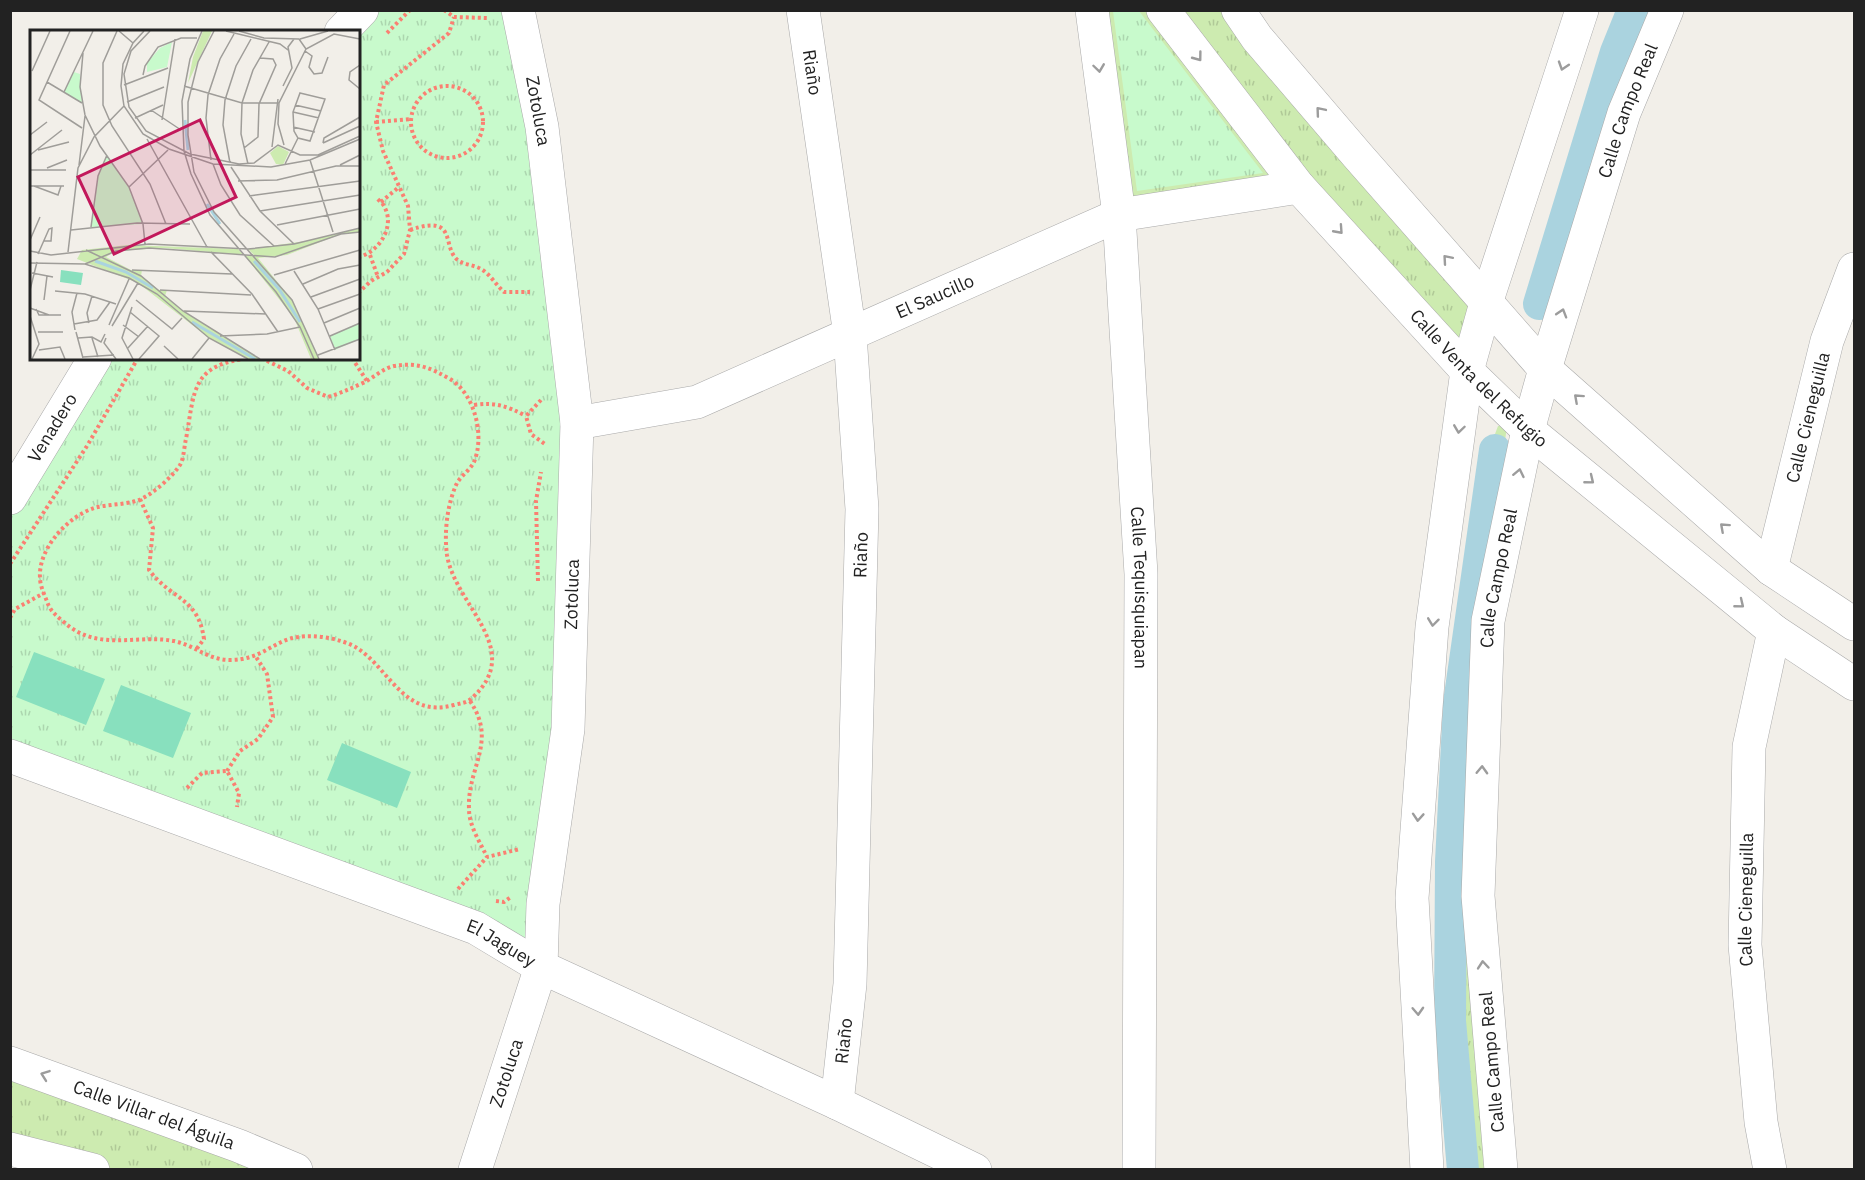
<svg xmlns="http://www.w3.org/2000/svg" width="1865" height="1180" font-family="'IBM Plex Sans',sans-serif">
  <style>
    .grass { fill: url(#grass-tufts) }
    .park { fill: url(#park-tufts) }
    .pitch { fill: #88e0be }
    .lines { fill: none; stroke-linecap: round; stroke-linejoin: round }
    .canal { stroke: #aad3df; stroke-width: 32 }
    .minor-casing { stroke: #a9a9a9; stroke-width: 34 }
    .path { stroke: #fa8072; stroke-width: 4; stroke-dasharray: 3 3; stroke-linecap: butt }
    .minor { stroke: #fff; stroke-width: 33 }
    .oneway { stroke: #9c9c9c }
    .labels { text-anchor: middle; stroke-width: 5; stroke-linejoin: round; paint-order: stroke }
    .street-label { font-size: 18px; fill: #222; stroke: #fff }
    .inset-river { fill: none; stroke: #aad3df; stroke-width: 3 }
    .inset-road { fill: none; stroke: #9f9d99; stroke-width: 1.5 }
    .view { fill: #c2185b; fill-opacity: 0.15; stroke: #c2185b; stroke-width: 3 }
    .inset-edge { fill: none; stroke: #222; stroke-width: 3 }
  </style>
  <defs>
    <pattern id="grass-tufts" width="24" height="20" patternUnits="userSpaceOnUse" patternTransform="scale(1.5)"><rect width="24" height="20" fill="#cdebb0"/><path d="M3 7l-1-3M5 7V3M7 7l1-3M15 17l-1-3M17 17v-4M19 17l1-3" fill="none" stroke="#b0c997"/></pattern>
    <pattern id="park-tufts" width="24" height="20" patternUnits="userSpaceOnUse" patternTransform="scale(1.5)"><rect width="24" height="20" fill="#c8facc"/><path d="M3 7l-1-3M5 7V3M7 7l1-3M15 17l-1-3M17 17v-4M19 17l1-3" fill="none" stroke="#acd6af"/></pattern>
  </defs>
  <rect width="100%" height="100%" fill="#f2efe9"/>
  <g class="grass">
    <path d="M1092,11H1238L1486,303L1467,371L1299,187L1119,215Z"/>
    <path d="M1622,11H1651L1548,314L1538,315L1532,299Z"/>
    <path d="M1498,426H1507L1495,515L1493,1169L1454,1170L1444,1034L1454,748L1480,495L1489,450Z"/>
    <path d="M11,1063L296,1169H93L11,1149Z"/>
  </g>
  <g class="park">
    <path d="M362,11H518L577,423L541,967L11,756L10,498L95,359L358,358V32Z"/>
    <path d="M1113,11H1139L1263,173L1137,191Z"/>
  </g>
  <g class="pitch">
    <path d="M34,652L105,679L86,725L16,697Z"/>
    <path d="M121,685L191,713L173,758L103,731Z"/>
    <path d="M342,743L411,772L397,808L327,780Z"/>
  </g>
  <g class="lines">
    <g class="canal">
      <path d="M1539,304L1616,52L1633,10"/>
      <path d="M1463,1170L1450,1021L1451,862L1459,703L1495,450"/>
    </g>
    <g class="minor-casing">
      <g id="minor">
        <path id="s1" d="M803,10L850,335L862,509L850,984L837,1103"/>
        <path id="s2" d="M1092,10L1119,215L1141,574L1139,1170"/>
        <path id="s3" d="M1163,10L1299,187L1467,371L1528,430L1774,631L1854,684"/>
        <path d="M1238,10L1257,38L1358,156L1545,369L1771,569L1854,624"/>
        <path d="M341,32L362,10"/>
        <path id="s4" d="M577,423L697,402L1119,215L1299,187"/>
        <path id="s5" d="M10,498L95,358"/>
        <path id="s6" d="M1771,569L1827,341L1854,269"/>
        <path id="s7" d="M10,756L476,928L541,967L837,1103L975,1170"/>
        <path id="s8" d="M10,1063L239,1146L296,1170"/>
        <path d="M10,1149L93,1170"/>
        <path id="s9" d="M475,1170L541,967L543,904L568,729L577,423L542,127L518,10"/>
        <path d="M1427,1170L1412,898L1432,627L1467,371L1486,303L1582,10"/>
        <path id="s10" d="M1501,1170L1478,896L1488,621L1528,430L1545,369L1624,113L1667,10"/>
        <path id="s11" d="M1770,1170L1761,1122L1745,945L1749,747L1774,631"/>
      </g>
    </g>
    <g class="path">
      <path d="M444,10L454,17L487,18"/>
      <path d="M387,33L410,10"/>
      <circle cx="447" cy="122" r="36"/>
      <path d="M376,122L411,119"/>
      <path d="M381,202L399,187"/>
      <path d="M410,230C460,213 440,248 459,261C466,265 474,265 481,269C490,274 496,285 504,292H530"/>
      <path d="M370,255L378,277"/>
      <path d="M358,257C378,253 395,228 385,208C384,204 378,200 376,197"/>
      <path d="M358,293L371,281L387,272L404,254L410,230L408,206L383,151L376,122L384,85L449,33L454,17"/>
      <path d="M252,358C191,364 195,389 186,439C184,447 184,458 180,465C172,477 153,494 139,500C125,505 108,504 94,508C67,517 38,549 40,578C40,586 45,596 48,604C51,612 58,617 65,623C98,652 136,634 174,641C194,645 208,660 230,660C262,660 274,640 298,637C315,634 343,639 357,648C390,669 404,719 454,705C461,703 467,703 472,698C526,649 455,606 447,555C444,533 447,504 457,483C461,476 470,470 474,462C485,436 475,394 450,379C431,368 417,362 394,366C384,368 374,377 365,382C352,388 341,393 328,397L307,388L288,371L261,358"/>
      <path d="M352,358L367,381"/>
      <path d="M541,400L526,416L531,434L545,444"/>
      <path d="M474,405C495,402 507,406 526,416"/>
      <path d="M140,499L153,528L149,570C173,601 198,597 204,639L195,651"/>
      <path d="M10,564L87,446L138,358"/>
      <path d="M538,581L536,501L541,472"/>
      <path d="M10,618L15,609L44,593"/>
      <path d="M470,701C498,742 467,767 469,809C469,826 480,842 487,857"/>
      <path d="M227,771L240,751L258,739L273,717L267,674L256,657"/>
      <path d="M187,788L202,773L227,771L239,793L237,807"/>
      <path d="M458,889L487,857L520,849"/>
      <path d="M496,901L504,902L511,897"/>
    </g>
    <use href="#minor" class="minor"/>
  </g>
  <defs><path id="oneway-chevron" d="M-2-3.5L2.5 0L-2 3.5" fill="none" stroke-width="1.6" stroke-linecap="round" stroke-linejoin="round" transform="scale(1.5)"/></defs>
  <g class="oneway">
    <use href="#oneway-chevron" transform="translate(1198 57) rotate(53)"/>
    <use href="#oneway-chevron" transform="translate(1563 66) rotate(108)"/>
    <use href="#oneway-chevron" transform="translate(1099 68) rotate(82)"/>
    <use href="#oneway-chevron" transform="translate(1320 111) rotate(-130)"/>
    <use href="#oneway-chevron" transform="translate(1339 230) rotate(48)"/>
    <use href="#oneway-chevron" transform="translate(1447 259) rotate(-131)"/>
    <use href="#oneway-chevron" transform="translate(1562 313) rotate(-73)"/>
    <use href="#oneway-chevron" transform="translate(1578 398) rotate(-138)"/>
    <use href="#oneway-chevron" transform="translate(1459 429) rotate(98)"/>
    <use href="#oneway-chevron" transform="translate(1519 473) rotate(-78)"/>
    <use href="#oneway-chevron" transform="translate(1590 480) rotate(39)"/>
    <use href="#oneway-chevron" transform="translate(1724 527) rotate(-138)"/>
    <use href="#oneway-chevron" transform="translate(1740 604) rotate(39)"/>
    <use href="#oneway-chevron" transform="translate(1433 622) rotate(97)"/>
    <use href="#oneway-chevron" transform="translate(1482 770) rotate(-88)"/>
    <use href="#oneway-chevron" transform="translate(1418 817) rotate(94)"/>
    <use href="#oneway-chevron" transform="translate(1483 965) rotate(-95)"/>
    <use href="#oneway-chevron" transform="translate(1418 1011) rotate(87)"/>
    <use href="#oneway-chevron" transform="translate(45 1075) rotate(-160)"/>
  </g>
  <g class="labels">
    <g class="street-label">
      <text dy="6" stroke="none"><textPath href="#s1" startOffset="63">Riaño</textPath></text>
      <text transform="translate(538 111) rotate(80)" y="6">Zotoluca</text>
      <text dy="6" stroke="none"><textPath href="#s10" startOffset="1080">Calle Campo Real</textPath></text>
      <text dy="6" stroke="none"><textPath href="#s4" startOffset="382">El Saucillo</textPath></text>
      <text dy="6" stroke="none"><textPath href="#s3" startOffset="486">Calle Venta del Refugio</textPath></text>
      <text dy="6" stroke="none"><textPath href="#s6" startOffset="156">Calle Cieneguilla</textPath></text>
      <text dy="6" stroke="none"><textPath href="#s5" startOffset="82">Venadero</textPath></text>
      <text transform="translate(861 555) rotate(-88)" y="6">Riaño</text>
      <text dy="6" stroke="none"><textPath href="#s10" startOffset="594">Calle Campo Real</textPath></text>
      <text dy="6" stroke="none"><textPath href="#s2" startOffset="580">Calle Tequisquiapan</textPath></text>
      <text dy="6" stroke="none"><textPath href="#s9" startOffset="588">Zotoluca</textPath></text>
      <text dy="6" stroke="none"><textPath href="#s11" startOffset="272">Calle Cieneguilla</textPath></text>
      <text dy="6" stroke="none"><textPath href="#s7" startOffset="526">El Jaguey</textPath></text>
      <text transform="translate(844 1041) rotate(-84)" y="6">Riaño</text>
      <text transform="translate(1492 1062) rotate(-95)" y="6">Calle Campo Real</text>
      <text dy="6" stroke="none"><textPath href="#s9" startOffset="102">Zotoluca</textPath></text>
      <text dy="6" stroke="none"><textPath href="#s8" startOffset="153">Calle Villar del Águila</textPath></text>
    </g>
  </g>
  <g transform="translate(30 30)">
    <rect width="330" height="330" fill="#f2efe9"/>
    <path d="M173,1H182L158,53L163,27ZM248,116L259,122L253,135L246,134L240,123ZM330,198V202L311,204L257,225L228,228L262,270L289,329H281L264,288L214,225L134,218L86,221L76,227L101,240H112L111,246L129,260H137L135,266L153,281L230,329H218L179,308L108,253L47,229L52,220L98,215L208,219L214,225L226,227L218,219L276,211Z" fill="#cdebb0"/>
    <path d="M142,12L137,37L117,42V33L130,18ZM44,42L50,44L52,73L34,62ZM77,125L99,157L113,194L61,197L68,146ZM330,293V309L305,320L300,306Z" fill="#c8facc"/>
    <path d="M31,240L53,243L51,255L30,252Z" fill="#88e0be"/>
    <path class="inset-river" d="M155,90L158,120M177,174L190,194M65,231L96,242L123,258M224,231L249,259L270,292M162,292L225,329"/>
    <path class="inset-road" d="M40,1L9,70L52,98M87,1L73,33V75L82,96L120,154L136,194M89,1L103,13M114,1L103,13L93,34L91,56L94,76L113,104L139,119L183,134L241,137L280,130L330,109M120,1L101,21L94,44L99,77L116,101L160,124L209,134L224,133L248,115L259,120M172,1L160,29L152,71L154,121L161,144L180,185L246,262L270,297L284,329M184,1L168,32L158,72V105L164,142L184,182L262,270L289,329M196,1L250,14L258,20M209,1L234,8L269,9L276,19M270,9L298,1M275,21L282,26L279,37L284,44L292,43L298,27M53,23L50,57L55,85L70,116L99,157L113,194L115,214M330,35L320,42L319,50L330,59M2,41L20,1M113,45L115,36L128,17L151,8H167M17,52L52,73M94,55L138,38M154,56L212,73H247M253,56L262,38L258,17L264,9M34,62L63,1M270,63L295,69L280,111L268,108L264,101L263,82ZM97,72L134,57M265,75L291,81M121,80L151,100M263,82L289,88M105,88L133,75M132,90L145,9M263,97L285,102M0,105L17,92M117,109L177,217M293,113L294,108L330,87M293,113L330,96M254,115L248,94L249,73L276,19L304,4L330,9M242,117L248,69M214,118L228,107L229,74L246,35L243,29L230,28M8,120L39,112M259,120L270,125H288L330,106M0,125L32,100M181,130L176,88L178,65L190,29L204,4M280,130L303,202M200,133L193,95L195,70L206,36L221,9M183,134L191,155L210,185L244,216M218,134L211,104L212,73L223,40L239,12M255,134L268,108M49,135L55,86M310,135L330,125M201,137L230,181L264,214M17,138L37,130M0,140H36M208,151L247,150L306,136H330M0,156H34M4,156L28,165L31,156M99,157L138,120M219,166L330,151M230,181L330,165M247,195L330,179M61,197L68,146L77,125M41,200L107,193L160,194M0,210L10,187M56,220L111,246L153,281L230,329M0,221L21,225L119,214L218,219L264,214L330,198M38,222L48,138L64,107L94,76M181,222L222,264L248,302M8,224L19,199L22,198L21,211H14M0,233L55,234L99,248L127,264L179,308L218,329M55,234L86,221L119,218L245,227L311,204L330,202M102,240L202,244M264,241L288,279L305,320M2,243L23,247M244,245L330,220M273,254L308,239L330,235M0,260L7,232M130,260L221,265M25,261L55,264L86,274M281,267L330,249M14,270L17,246M106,270L142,299L152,288M102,277L92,308L103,329M0,278L19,285M6,279L9,285H31M288,279L330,264M154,281L236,284M100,282L129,306L109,329M0,286L9,314L2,329M59,293L57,283L62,266M294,293L330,278M44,294L67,290L80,272M79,295L99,249M93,295L109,307M82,296L108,253M45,300L42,282L47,263M8,302H33M46,302L53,328M190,306L237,304L270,297M300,306L330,293M48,308L62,307L71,312L75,304M62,308L68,327M76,308L74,313L86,329M134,316L148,329M97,319L118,296M9,320L30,317L35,329M288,325L330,309M53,327L84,325M162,329L179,308"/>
    <path class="view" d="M170,90L206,167L84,224L48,147Z"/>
    <rect width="330" height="330" class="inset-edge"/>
  </g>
  <rect width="1865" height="1180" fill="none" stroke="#222222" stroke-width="24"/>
</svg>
